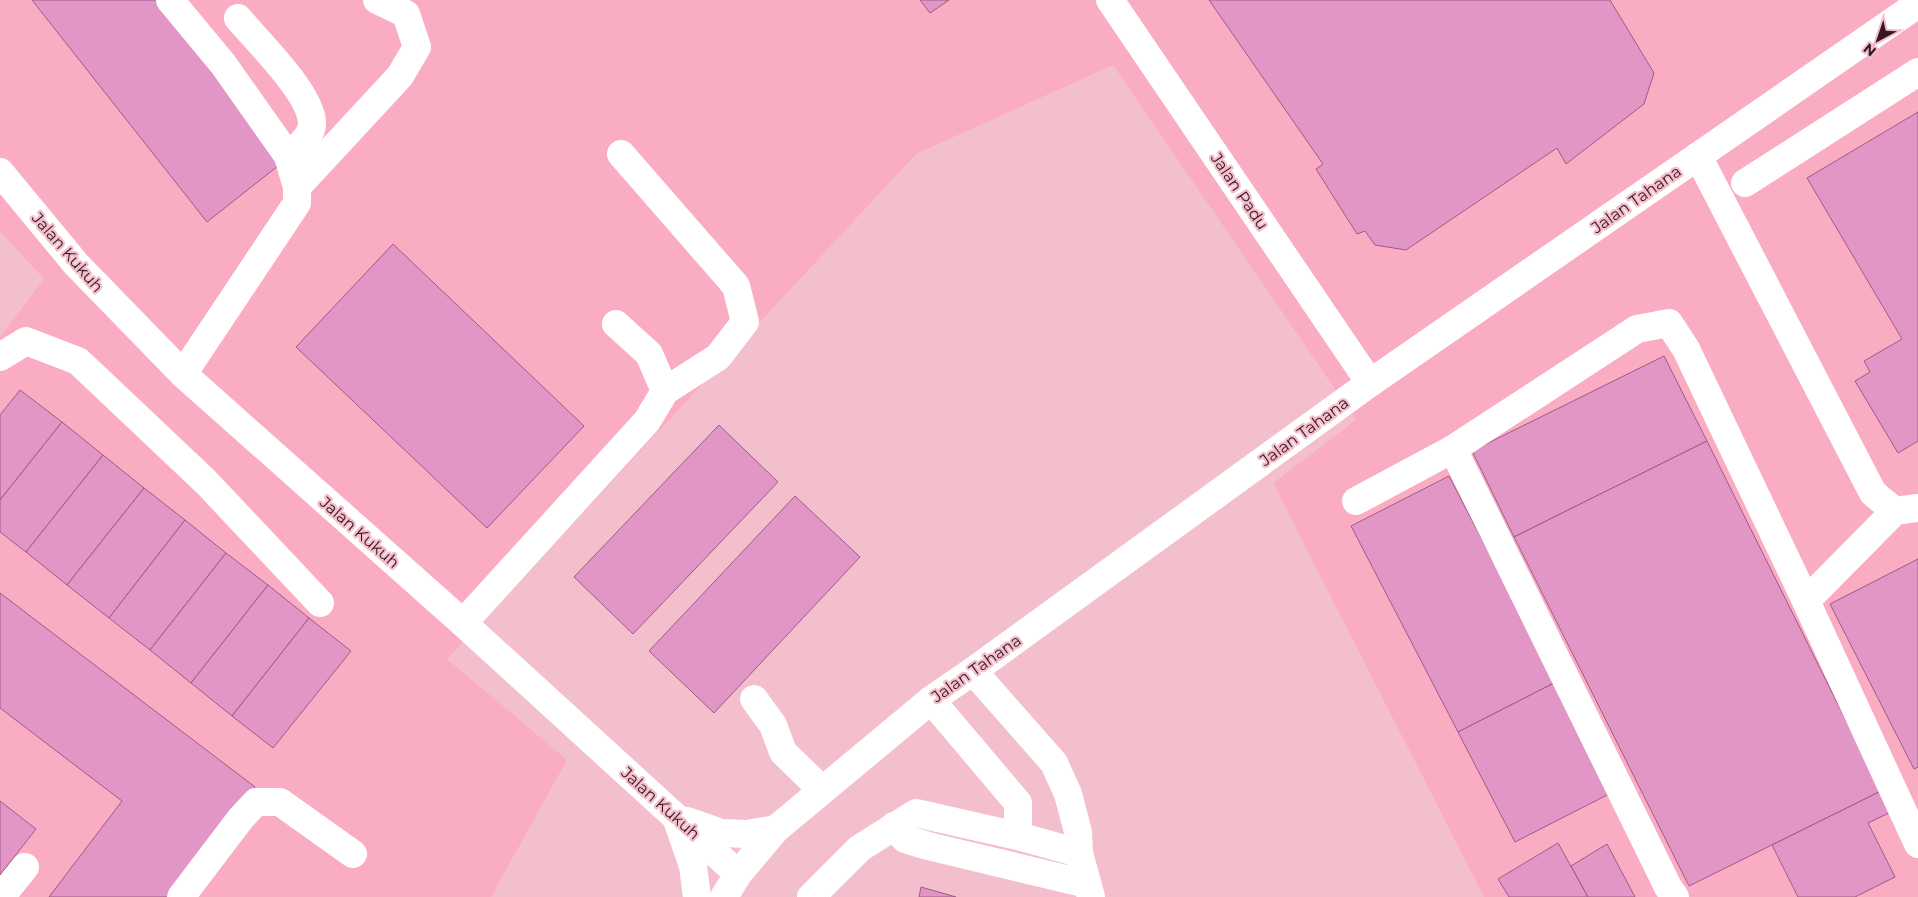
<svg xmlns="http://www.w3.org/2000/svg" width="1918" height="897" font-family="Montserrat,sans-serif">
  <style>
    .built { fill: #faadc2 }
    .building { fill: #e196c6; stroke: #9f5a87 }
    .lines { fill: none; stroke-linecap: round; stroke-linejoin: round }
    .minor { stroke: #fff; stroke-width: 28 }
    .labels { text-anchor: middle; stroke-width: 4.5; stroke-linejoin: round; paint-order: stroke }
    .street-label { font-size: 16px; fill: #381822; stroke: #f4bfcc }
  </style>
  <rect width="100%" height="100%" fill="#f4bfcc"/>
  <path class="built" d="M0,0H1918V897H1484L1273,483L1356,420L1113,65L916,154L447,659L567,760L491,897H0V337L44,279L0,231Z"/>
  <g class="building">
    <path d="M32,0H163L288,158L207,222Z"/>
    <path d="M920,0H949L930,13Z"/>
    <path d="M1209,0H1610L1654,73L1644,104L1566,164L1557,148L1406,250L1375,245L1365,231L1357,234L1316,169L1323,164Z"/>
    <path d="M1918,112V441L1898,453L1855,381L1870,372L1864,361L1902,339L1807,178Z"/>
    <path d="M393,244L584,426L487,528L296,347Z"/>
    <path d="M1664,356L1707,441L1514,537L1472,451Z"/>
    <path d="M20,390L62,422L0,500V415Z"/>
    <path d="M62,422L103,455L26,552L0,532V500Z"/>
    <path d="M719,425L778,482L633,634L574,577Z"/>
    <path d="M1707,441L1881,791L1689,886L1514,537Z"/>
    <path d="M103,455L144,488L67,585L26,552Z"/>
    <path d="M1449,476L1556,682L1458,732L1351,526Z"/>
    <path d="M144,488L185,520L109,618L67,585Z"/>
    <path d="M795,496L860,557L714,713L649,651Z"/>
    <path d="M185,520L226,553L150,650L109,618Z"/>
    <path d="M226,553L268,585L191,683L150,650Z"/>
    <path d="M1918,559V767L1914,769L1830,604Z"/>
    <path d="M268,585L309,618L232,716L191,683Z"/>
    <path d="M0,593L255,787L172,897H49L122,801L0,708Z"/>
    <path d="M309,618L351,651L273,748L232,716Z"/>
    <path d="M1556,682L1613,792L1515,842L1458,732Z"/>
    <path d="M1881,791L1891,812L1868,823L1895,877L1855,897H1798L1772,845Z"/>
    <path d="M0,801L36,829L0,875Z"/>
    <path d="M1558,843L1588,897H1509L1498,879Z"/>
    <path d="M1607,844L1635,897H1588L1571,866Z"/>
    <path d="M921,887L956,897H919Z"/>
  </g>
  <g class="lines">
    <g class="minor">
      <path d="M170,0L223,64L288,156L297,187V203L183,374"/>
      <path d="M1110,0L1370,383"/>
      <path d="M238,18C258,42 310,92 312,122C313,136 298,147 288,156"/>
      <path d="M621,154L736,286L745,322L718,357L665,391"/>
      <path d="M1698,156L1873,493L1895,511"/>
      <path d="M0,172L76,264L183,374L463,623L738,874"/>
      <path d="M1745,183L1918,72"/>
      <path d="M297,187L400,76L417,47L406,14L377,0"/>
      <path d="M0,357L26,341L78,361L206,482L320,603"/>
      <path d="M1453,449L1668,887L1675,897"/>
      <path d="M1356,501L1453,449L1637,329L1669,323L1686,349L1806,601L1918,844"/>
      <path d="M1806,601L1895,511L1918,508"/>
      <path d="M463,623L647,421L665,391L649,354L616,324"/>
      <path d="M973,671L1054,763L1068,794L1078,832L1079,853L1091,897"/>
      <path d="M754,699L773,725L783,752L822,790"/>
      <path d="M677,820L693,866L697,897"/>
      <path d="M687,821L721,833L747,834L776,829"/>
      <path d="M894,826L905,839L928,846L1087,884"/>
      <path d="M1018,836L1079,853"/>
      <path d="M1,897L25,867"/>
      <path d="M181,897L241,818L256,802H280L353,854"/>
      <path d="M724,897L738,874L776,829L931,700L973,671L1370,383L1918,4"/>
      <path d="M811,897L860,848L916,813L1018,836V803L931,700"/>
    </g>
  </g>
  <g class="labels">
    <g class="street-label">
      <text transform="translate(1240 191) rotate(56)" y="6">Jalan Padu</text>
      <text transform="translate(1636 199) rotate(-35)" y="6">Jalan Tahana</text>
      <text transform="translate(68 252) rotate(49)" y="6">Jalan Kukuh</text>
      <text transform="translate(1304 431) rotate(-36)" y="6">Jalan Tahana</text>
      <text transform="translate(360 532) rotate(41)" y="6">Jalan Kukuh</text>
      <text transform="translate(976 668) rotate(-35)" y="6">Jalan Tahana</text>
      <text transform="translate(661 803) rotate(42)" y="6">Jalan Kukuh</text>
    </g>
  </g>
  <g transform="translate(1878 40) rotate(220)" stroke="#f4bfcc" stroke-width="4" paint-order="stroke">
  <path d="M0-4L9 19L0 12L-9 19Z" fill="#381822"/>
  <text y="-8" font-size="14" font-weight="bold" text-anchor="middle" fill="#381822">N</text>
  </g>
</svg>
